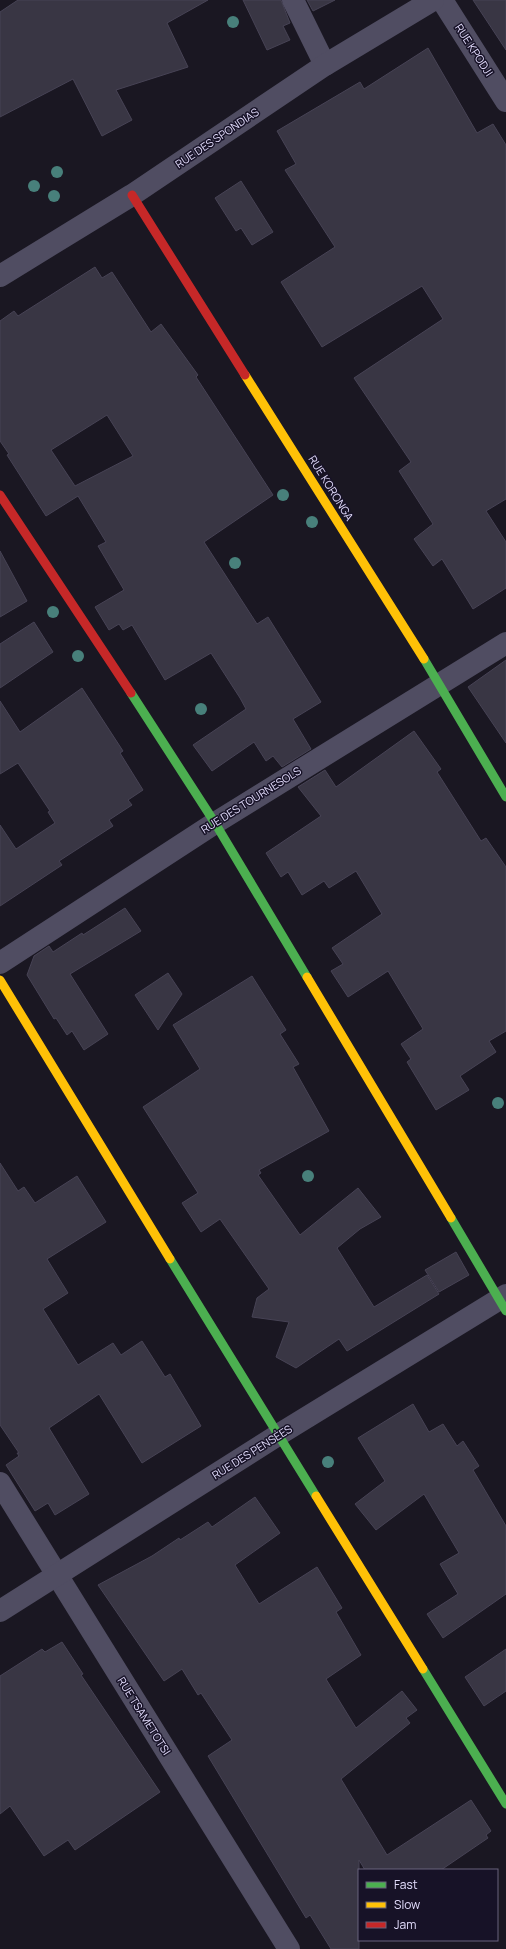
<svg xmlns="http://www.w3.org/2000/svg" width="506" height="1949" font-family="Manrope,sans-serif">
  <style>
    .building { fill: #393644; stroke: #474355; fill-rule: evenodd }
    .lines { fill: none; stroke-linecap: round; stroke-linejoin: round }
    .street { stroke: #504d62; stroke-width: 22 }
    .fast { stroke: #4caf50; stroke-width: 9 }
    .slow { stroke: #ffc107; stroke-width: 9 }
    .jam { stroke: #c62828; stroke-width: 9 }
    .tree { fill: #48807b }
    .labels { text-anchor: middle; stroke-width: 3; stroke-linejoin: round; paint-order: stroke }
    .street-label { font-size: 11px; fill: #e2dcfc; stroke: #171227 }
  </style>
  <rect width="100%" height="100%" fill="#1a1722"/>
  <g class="building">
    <path d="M18,0H208L167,23L188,67L116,90L132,120L102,136L73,79L0,117V12Z"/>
    <path d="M243,0H281L290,23L283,26L290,40L267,50Z"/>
    <path d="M307,0H335L313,11Z"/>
    <path d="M473,0H506V50Z"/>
    <path d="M428,48L477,133L493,124L506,145V499L486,511L506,542V588L473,609L442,559L433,566L414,539L433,524L399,471L411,462L354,378L443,319L422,286L322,347L281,282L335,247L285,170L296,164L277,131L360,82L364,89Z"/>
    <path d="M241,181L273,232L252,245L241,228L236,231L215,198Z"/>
    <path d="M95,267L102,278L112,272L151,332L161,324L198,375L196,377L273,495L204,542L257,624L268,617L321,702L293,719L311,749L282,767L273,756L266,761L254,742L212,771L193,745L246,709L240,698L211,653L165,680L132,625L123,630L119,624L109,630L95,607L124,590L98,546L106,542L78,496L46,516L7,455L9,454L0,441V321L14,311L18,316ZM107,415L133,456L75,486L51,450Z"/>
    <path d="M0,551L27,601L0,617Z"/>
    <path d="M34,622L53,652L0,688V644Z"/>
    <path d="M506,660V743L468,687Z"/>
    <path d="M82,688L123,751L120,753L143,790L128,800L132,805L109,820L113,826L59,861L62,865L0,906V825L16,849L55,823L48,812L50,811L18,763L0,774V701L20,732Z"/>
    <path d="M414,731L441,769L437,772L481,841L486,838L506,867V1031L489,1041L496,1052L460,1076L469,1090L436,1110L407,1062L411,1059L401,1044L423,1029L388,971L348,997L331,971L343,964L332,948L382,914L356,871L329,888L324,881L302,895L288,872L281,877L266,853L321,816L298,787L325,770L336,787Z"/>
    <path d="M125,908L141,931L70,974L108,1034L84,1050L72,1031L67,1035L56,1018L54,1019L27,975L34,956L49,946L53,952L82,933L83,935Z"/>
    <path d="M168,973L182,994L158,1030L135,995Z"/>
    <path d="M252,976L286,1030L280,1034L299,1064L293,1067L329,1131L259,1170L261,1173L258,1175L300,1235L358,1188L381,1217L360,1229L337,1248L374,1307L427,1275L439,1294L347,1351L339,1339L296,1368L276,1357L289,1322L252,1317L257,1298L269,1289L220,1219L201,1232L182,1203L198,1193L143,1107L200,1069L173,1025Z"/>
    <path d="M0,1163L18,1191L24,1187L35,1203L77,1176L106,1222L47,1259L68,1293L43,1309L78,1365L113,1343L121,1355L142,1341L165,1377L170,1374L201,1426L142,1463L99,1394L49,1428L89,1494L55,1515L48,1503L35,1511L6,1465L19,1456L17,1453H19L0,1425Z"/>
    <path d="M456,1252L469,1275L439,1292L425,1270Z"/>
    <path d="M413,1404L429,1432L443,1424L457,1446L463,1441L479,1466L473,1470L506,1526V1594L443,1638L427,1614L458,1594L440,1564L459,1553L424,1494L376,1530L355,1504L385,1481L358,1438Z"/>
    <path d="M255,1497L280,1533L235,1565L259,1604L317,1567L342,1608L336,1612L361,1655L326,1679L356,1728L402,1691L417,1710L406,1718L410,1723L341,1779L387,1855L471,1800L491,1831L486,1835L488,1838L441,1870H365L359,1860V1949H331L310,1915L306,1918L208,1756L232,1740L201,1693L198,1695L182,1669L164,1681L98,1585L152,1556L179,1538L180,1540L208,1522L212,1527Z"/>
    <path d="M62,1642L83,1674L81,1675L160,1792L75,1850L68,1840L44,1856L10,1806L0,1814V1676L42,1649L45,1652Z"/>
    <path d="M506,1649V1691L484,1706L465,1677Z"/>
  </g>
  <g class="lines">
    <g class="street">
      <path d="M293,0L325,65"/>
      <path d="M442,0L506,101"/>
      <path d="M0,276L132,195L325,65L433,0"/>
      <path d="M0,963L215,823L506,643"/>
      <path d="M0,1483L289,1949"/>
      <path d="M0,1611L278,1435L506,1295"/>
    </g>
    <g class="fast">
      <path d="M424,659L506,797"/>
      <path d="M131,693L215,823L307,977"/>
      <path d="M451,1218L506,1311"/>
      <path d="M170,1259L316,1496"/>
      <path d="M423,1669L506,1804"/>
    </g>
    <g class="slow">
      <path d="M245,375L424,659"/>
      <path d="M307,977L451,1218"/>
      <path d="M0,980L170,1259"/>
      <path d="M316,1496L423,1669"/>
    </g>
    <g class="jam">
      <path d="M132,195L245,375"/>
      <path d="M0,495L131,693"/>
    </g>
  </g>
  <g class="tree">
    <circle cx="233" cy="22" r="6"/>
    <circle cx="57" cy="172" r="6"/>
    <circle cx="34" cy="186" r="6"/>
    <circle cx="54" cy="196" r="6"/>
    <circle cx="283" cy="495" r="6"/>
    <circle cx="312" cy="522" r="6"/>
    <circle cx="235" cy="563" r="6"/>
    <circle cx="53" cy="612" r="6"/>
    <circle cx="78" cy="656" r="6"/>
    <circle cx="201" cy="709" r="6"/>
    <circle cx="498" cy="1103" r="6"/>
    <circle cx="308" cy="1176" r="6"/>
    <circle cx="328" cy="1462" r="6"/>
  </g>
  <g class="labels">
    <g class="street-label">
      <text transform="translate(474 50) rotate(57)" y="4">RUE KPODJI</text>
      <text transform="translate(217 138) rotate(-34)" y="4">RUE DES SPONDIAS</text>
      <text transform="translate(331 488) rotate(58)" y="4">RUE KORONGA</text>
      <text transform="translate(251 800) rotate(-32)" y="4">RUE DES TOURNESOLS</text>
      <text transform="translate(252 1452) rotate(-32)" y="4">RUE DES PENSÉES</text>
      <text transform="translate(144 1716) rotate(58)" y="4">RUE TSAMETOTSI</text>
    </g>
  </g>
  <rect x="358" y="1869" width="140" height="72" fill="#171227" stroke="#68637c"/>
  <rect x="366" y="1882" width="20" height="6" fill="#4caf50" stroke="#68637c"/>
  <text x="394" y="1889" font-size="12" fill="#e2dcfc">Fast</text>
  <rect x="366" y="1902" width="20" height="6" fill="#ffc107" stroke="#68637c"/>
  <text x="394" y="1909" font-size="12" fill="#e2dcfc">Slow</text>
  <rect x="366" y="1922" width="20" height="6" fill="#c62828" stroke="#68637c"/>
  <text x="394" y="1929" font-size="12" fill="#e2dcfc">Jam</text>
</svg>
